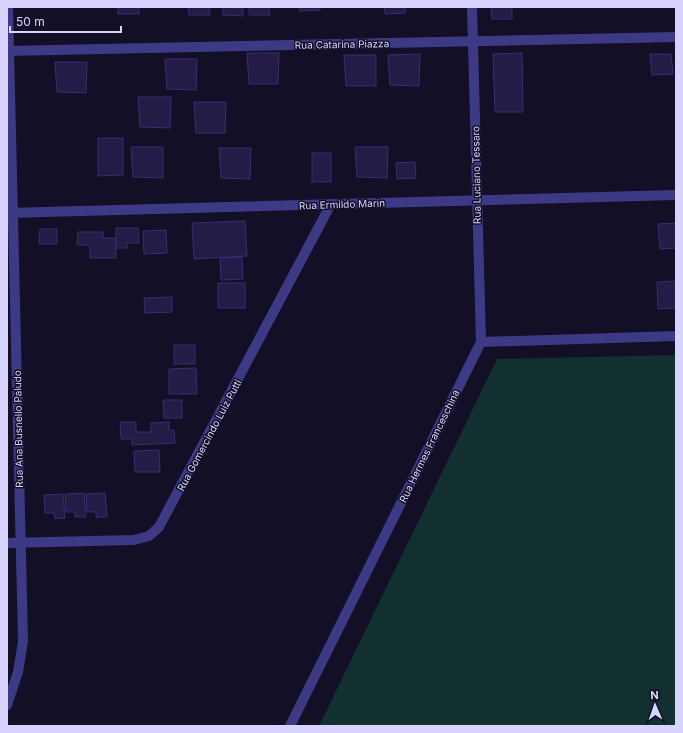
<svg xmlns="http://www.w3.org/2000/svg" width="683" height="733" font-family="Inter,sans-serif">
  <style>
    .green { fill: #12302f }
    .building { fill: #241b47; stroke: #3b2d73 }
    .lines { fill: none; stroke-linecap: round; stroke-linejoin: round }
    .minor { stroke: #3d3a85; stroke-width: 10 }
    .labels { text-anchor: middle; stroke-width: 3; stroke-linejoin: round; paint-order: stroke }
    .street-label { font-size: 10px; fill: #d9d4ff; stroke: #130f26 }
  </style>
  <rect width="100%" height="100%" fill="#130f26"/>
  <path class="green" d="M676,355V726H319L497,359Z"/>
  <g class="building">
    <rect x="118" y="7" width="21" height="7"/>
    <path d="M188,7H209L210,15H189Z"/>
    <path d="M222,7H243V16L223,15Z"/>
    <path d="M249,7H269L270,15H249Z"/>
    <path d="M299,7H320V10L300,11Z"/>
    <path d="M384,7H405V13L385,14Z"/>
    <path d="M491,7H512V19H492Z"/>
    <path d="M247,53H279L278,84H249Z"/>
    <path d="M522,53L523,112H495L493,54Z"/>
    <path d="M420,54L419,86L390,85L388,55Z"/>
    <path d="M650,54H671L673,74L652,75Z"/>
    <path d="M344,55H376V86H346Z"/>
    <path d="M165,59H197L196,90L167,89Z"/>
    <path d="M55,62H87L86,93L57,92Z"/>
    <path d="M138,97H171L170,128L140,127Z"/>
    <path d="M194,102H226L225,133H196Z"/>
    <path d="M98,138H123V175L98,176Z"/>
    <path d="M131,147H163V178L133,177Z"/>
    <path d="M355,147H388L387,178L357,177Z"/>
    <path d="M219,148H251L250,179L221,178Z"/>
    <rect x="312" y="153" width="19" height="29"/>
    <path d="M415,162L416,178L397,179L396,163Z"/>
    <path d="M245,221L247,256L194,259L192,223Z"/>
    <path d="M676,223V248L660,249L658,224Z"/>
    <path d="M116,228H138L139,243H127V248H116Z"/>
    <path d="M40,229H57V244H39Z"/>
    <path d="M166,230L167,253L144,254L143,231Z"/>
    <path d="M78,232H103V238H116V258H90V245H77Z"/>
    <path d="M242,257L243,279L221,280L220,258Z"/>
    <path d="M676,281V308L658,309L657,282Z"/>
    <rect x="218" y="283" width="27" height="25"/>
    <path d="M172,297V312L145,313L144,298Z"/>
    <rect x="174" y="345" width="21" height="19"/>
    <path d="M196,368L197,394H169V369Z"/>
    <path d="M163,400H182V418H164Z"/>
    <path d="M120,422H136V432H151V423L169,422V430H174L175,443L132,445V439H121Z"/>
    <path d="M159,450L160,472H135L134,451Z"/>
    <path d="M84,493L86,517H75V512H66L65,494Z"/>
    <path d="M105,493L107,517H96V512H87L86,494Z"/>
    <path d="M63,494L65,518L55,519L54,513H45L44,495Z"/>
  </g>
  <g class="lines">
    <g class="minor">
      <path d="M472,7L481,342"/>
      <path d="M7,51L676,37"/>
      <path d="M7,213L676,195"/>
      <path d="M7,543L134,540L149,536L159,527L331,204"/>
      <path d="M7,705L18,672L23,641L8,7"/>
      <path d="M290,726L481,342L676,336"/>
    </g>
  </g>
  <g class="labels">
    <g class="street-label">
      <text transform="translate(342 44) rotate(-1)" y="4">Rua Catarina Piazza</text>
      <text transform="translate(476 175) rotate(-91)" y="4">Rua Luciano Tessaro</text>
      <text transform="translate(342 204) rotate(-2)" y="4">Rua Ermildo Marin</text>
      <text transform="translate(18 429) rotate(-91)" y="4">Rua Ana Busnello Paludo</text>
      <text transform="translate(209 435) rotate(-62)" y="4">Rua Gomercindo Luiz Putti</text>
      <text transform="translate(429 446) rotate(-64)" y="4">Rua Hermes Franceschina</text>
    </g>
  </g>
  <rect width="683" height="733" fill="none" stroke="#d9d4ff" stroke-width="16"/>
  <g transform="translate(655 705) rotate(358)" stroke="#130f26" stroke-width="3" paint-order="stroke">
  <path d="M0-3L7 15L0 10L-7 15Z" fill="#d9d4ff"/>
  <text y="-6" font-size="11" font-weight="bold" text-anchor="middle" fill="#d9d4ff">N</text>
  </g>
  <path d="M10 26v6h111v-6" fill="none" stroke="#d9d4ff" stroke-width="2"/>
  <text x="16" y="26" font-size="12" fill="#d9d4ff" stroke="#130f26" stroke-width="3" paint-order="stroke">50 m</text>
</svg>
